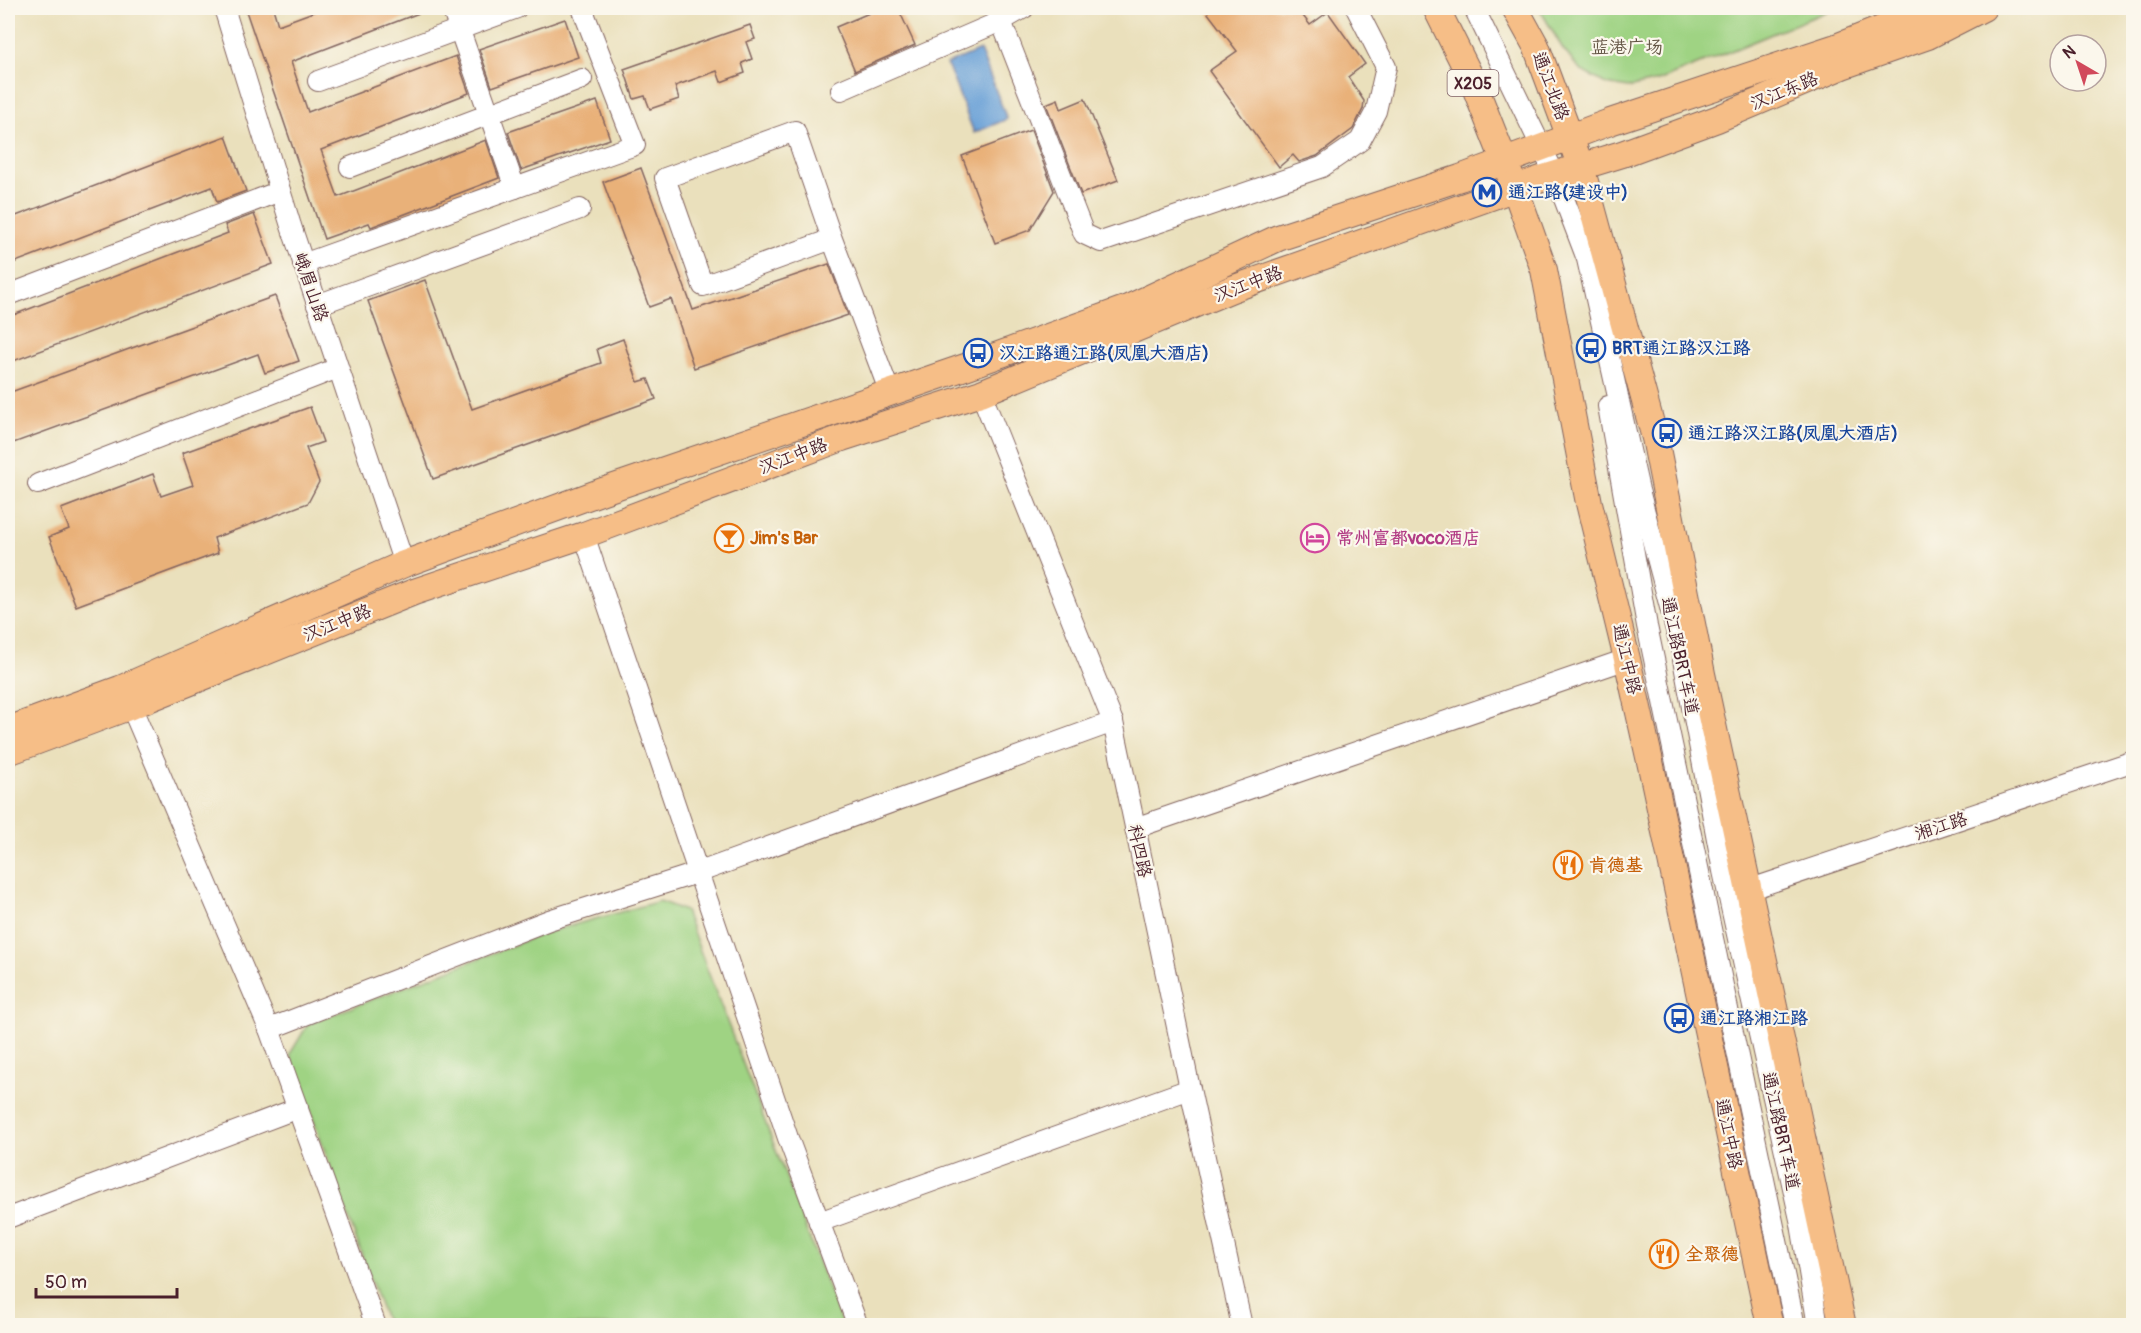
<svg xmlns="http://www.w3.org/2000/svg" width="2141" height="1333" font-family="Pangolin,'LXGW WenKai TC',sans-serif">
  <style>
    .green { fill: #9fd383; stroke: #747957; stroke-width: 1.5 }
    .water { fill: #69a0d7; stroke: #5a6081; stroke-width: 1.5 }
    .building { fill: #e9b179 }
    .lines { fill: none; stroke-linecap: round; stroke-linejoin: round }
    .minor-casing { stroke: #82635e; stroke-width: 22 }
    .major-casing { stroke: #82635e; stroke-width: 28 }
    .minor { stroke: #fff; stroke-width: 20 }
    .major { stroke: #f6be87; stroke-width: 26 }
    .labels { text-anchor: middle; stroke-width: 4.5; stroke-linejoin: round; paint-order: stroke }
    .shield { fill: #fbf7ec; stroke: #7f6065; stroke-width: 1.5 }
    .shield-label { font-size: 16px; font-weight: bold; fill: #4a1f2b }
    .park-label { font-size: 18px; fill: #645545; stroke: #fbf7ec }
    .street-label { font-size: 18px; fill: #4a1f2b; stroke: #fbf7ec }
    .transit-label { font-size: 18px; font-weight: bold; fill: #164399; stroke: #fbf7ec; text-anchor: start }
    .food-label { font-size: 18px; font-weight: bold; fill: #c56008; stroke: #fbf7ec; text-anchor: start }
    .hotel-label { font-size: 18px; font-weight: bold; fill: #b23c85; stroke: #fbf7ec; text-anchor: start }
  </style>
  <rect width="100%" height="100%" fill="#fbf7ec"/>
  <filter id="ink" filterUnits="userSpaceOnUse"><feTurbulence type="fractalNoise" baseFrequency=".0167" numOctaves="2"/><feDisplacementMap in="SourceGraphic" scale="12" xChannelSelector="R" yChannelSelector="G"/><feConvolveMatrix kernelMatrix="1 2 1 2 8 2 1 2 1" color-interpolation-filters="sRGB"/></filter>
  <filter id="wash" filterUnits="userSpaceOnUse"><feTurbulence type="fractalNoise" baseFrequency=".008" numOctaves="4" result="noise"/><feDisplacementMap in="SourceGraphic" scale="24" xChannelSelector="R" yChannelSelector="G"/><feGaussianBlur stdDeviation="1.35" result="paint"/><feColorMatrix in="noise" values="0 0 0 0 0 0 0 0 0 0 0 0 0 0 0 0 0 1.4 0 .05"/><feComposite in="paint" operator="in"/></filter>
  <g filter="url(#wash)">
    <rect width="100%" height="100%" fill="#eae0bc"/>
    <g class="green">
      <path d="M1539,8H1835L1658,81L1628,88L1606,84L1580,70L1563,49Z"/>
      <path d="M660,901L685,911L842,1324L841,1326L387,1325L290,1054L308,1024L548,932Z"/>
    </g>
    <path class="water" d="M980,50L1007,119L974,133L947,64Z"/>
    <g id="blocks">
      <g class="building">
        <path d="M245,8H273L278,25L324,8H432L291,62L308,112L456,56L469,93L321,150L338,197L486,140L499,178L371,227L369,223L324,239Z"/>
        <path d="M881,8H898L915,45L855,71L836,27Z"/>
        <path d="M1204,8H1297L1310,25L1328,12L1365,64L1348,77L1364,101L1363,109L1353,129L1317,156L1299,162L1293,155L1279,167L1209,71L1237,51Z"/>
        <path d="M565,19L578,57L492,87L479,49Z"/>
        <path d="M750,25L755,39L746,42L752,59L742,63L745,73L721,82L717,71L675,86L679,99L650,109L645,96L634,99L624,69Z"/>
        <path d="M1058,99L1061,109L1085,99L1118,180L1081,194L1046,104Z"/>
        <path d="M597,101L610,139L521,170L508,132Z"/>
        <path d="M1031,130L1054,191L1030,230L995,243L962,156Z"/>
        <path d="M226,136L246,191L217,202L212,187L8,265V219Z"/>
        <path d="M641,168L693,310L829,264L848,315L694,368L671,299L649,307L603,182Z"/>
        <path d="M254,214L273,264L8,363V317L228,233L225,225Z"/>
        <path d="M425,280L472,409L601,363L597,349L623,339L638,382L648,379L656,399L433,479L368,301Z"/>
        <path d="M275,296L299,361L265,373L258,354L8,445V393Z"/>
        <path d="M310,407L323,442L306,448L319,482L308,503L214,538L218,553L76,606L49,537L69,529L61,509L153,474L161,496L193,485L182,453Z"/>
      </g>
    </g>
  </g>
  <g filter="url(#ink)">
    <use href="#blocks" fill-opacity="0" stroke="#82635e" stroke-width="1.5"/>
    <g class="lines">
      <g class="minor-casing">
        <g id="minor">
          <path d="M224,8L291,226L404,564"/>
          <path d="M452,8L515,188"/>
          <path d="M1474,8L1555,175L1587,259L1639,490L1681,649L1723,871L1801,1224L1818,1326"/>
          <path d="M1001,21L1084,234L1101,242L1322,167L1360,141L1376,111L1386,67L1356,8"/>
          <path d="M318,81L517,8"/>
          <path d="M841,90L1001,21L1024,8"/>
          <path d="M350,167L582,79"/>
          <path d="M832,239L703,286L665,178L795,131L832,239L890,393"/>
          <path d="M303,264L635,145L582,8"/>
          <path d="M8,295L280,191"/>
          <path d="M317,305L580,209"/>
          <path d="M981,393L1113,722L1190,1089L1242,1326"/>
          <path d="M1608,406L1647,626L1795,1326"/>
          <path d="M38,484L338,368"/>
          <path d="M584,535L788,1138L858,1326"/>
          <path d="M131,706L269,1029L376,1326"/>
          <path d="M1135,828L1627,659"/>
          <path d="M1745,879L1748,890L2134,761"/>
          <path d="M269,1029L549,920L697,873L1113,722"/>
          <path d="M8,1218L298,1108"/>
          <path d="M819,1222L1190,1089"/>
        </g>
      </g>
      <g class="major-casing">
        <g id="major">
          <path d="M1436,8L1473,82L1515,188L1544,270L1589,503L1627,659L1651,766L1770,1326"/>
          <path d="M1515,8L1536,46L1581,167L1655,438L1702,674L1843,1326"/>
          <path d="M8,730L120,689L404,564L603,491L968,366L1128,308L1278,238L1460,178L1610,122L1836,47L1934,8"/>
          <path d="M8,752L131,706L414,592L584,535L842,438L981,393L1232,289L1544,178L1622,154L1717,119L1842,66L1928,36L1983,8"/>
        </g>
      </g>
      <use href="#minor" class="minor"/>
      <use href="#major" class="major"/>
    </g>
  </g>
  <defs>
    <g id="metro-ring" transform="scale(1.5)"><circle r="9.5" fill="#fbf7ec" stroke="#1a4fb4" stroke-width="1.5"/><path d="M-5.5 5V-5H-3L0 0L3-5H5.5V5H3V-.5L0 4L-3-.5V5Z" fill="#1a4fb4"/></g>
    <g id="bus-ring" transform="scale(1.5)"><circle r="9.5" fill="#fbf7ec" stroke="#1a4fb4" stroke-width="1.5"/><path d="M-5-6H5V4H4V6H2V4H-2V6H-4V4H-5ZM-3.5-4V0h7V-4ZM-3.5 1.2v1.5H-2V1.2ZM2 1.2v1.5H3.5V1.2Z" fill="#1a4fb4"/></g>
    <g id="bar-ring" transform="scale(1.5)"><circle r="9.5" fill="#fbf7ec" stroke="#e8710a" stroke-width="1.5"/><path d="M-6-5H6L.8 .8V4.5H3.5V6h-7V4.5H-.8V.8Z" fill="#e8710a"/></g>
    <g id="hotel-ring" transform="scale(1.5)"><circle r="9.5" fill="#fbf7ec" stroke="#d1479c" stroke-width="1.5"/><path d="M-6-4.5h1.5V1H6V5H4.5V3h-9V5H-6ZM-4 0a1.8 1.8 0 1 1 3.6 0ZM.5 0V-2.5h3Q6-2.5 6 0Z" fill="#d1479c"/></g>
    <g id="restaurant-ring" transform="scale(1.5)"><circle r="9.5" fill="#fbf7ec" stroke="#e8710a" stroke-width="1.5"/><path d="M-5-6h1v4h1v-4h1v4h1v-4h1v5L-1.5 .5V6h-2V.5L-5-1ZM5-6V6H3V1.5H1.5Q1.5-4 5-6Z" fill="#e8710a"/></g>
  </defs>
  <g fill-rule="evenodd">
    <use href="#metro-ring" x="1487" y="192"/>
    <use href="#bus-ring" x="1591" y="348"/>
    <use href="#bus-ring" x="978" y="353"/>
    <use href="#bus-ring" x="1667" y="433"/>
    <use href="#bar-ring" x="729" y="538"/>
    <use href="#hotel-ring" x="1315" y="538"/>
    <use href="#restaurant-ring" x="1568" y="865"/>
    <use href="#bus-ring" x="1679" y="1018"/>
    <use href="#restaurant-ring" x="1664" y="1254"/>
  </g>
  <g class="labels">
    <rect class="shield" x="1447.5" y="70" width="51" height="26" rx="4.5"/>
    <g class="shield-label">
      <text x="1473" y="89">X205</text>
    </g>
    <g class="park-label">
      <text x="1627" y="53">蓝港广场</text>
    </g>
    <g class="street-label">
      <text transform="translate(1551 86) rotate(69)" y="6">通江北路</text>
      <text transform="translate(1784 91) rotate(-23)" y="6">汉江东路</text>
      <text transform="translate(1248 284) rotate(-21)" y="6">汉江中路</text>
      <text transform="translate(311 287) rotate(71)" y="6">峨眉山路</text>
      <text transform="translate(793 456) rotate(-21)" y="6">汉江中路</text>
      <text transform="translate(337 623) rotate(-22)" y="6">汉江中路</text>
      <text transform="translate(1680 656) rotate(78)" y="6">通江路BRT车道</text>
      <text transform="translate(1627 659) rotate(77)" y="6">通江中路</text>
      <text transform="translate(1941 826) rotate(-18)" y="6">湘江路</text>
      <text transform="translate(1140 851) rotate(78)" y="6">科四路</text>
      <text transform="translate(1781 1131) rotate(78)" y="6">通江路BRT车道</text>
      <text transform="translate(1729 1134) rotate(78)" y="6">通江中路</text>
    </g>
    <g class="transit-label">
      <text x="1508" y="198">通江路(建设中)</text>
      <text x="1612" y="354">BRT通江路汉江路</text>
      <text x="999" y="359">汉江路通江路(凤凰大酒店)</text>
      <text x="1688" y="439">通江路汉江路(凤凰大酒店)</text>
      <text x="1700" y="1024">通江路湘江路</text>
    </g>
    <g class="food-label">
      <text x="750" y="544">Jim's Bar</text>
      <text x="1589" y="871">肯德基</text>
      <text x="1685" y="1260">全聚德</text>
    </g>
    <g class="hotel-label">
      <text x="1336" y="544">常州富都voco酒店</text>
    </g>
  </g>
  <rect width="2141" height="1333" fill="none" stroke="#fbf7ec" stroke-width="30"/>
  <g transform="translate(2078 63) rotate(321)"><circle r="28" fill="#fbf7ec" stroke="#b4a19f" stroke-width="1.5"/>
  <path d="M0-4.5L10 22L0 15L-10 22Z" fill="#d1495b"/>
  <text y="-9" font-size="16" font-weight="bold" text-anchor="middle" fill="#4a1f2b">N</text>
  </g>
  <path d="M36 1288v9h141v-9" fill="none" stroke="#4a1f2b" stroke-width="3"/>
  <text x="45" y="1288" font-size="18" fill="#4a1f2b" stroke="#fbf7ec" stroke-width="4.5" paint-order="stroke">50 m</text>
</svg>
